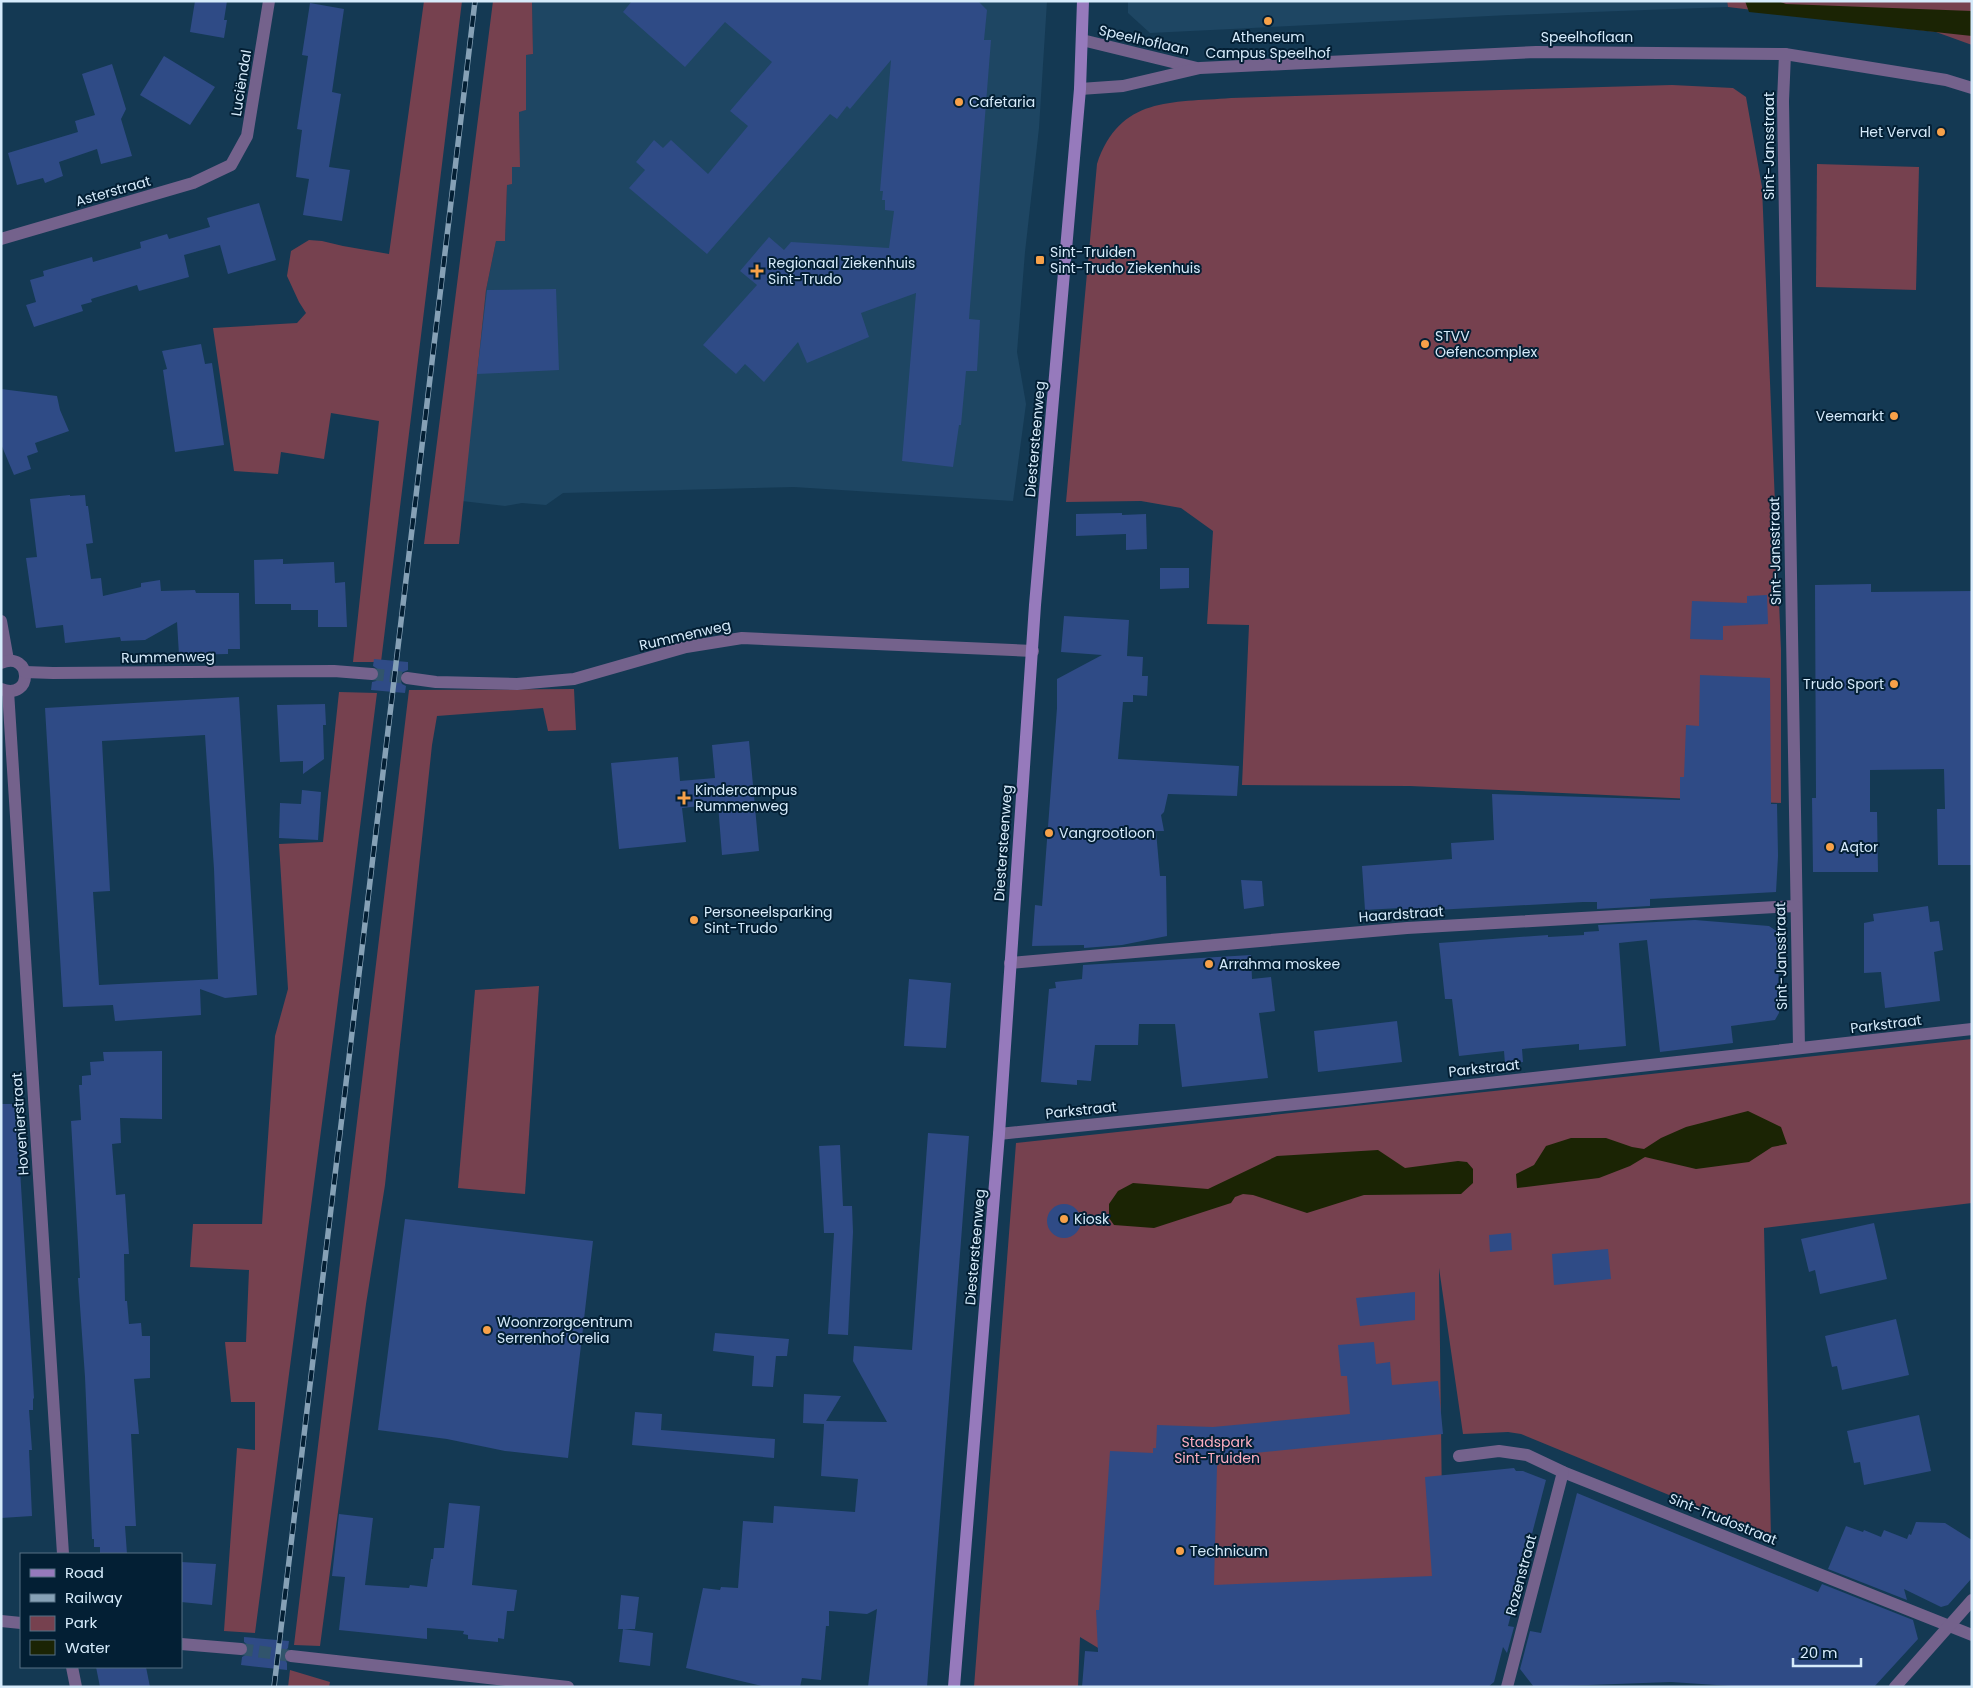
<svg xmlns="http://www.w3.org/2000/svg" width="1973" height="1688" font-family="Poppins,sans-serif">
  <style>
    .built { fill: #1e4663 }
    .green { fill: #76414f }
    .water { fill: #1b2404 }
    .building { fill: #2f4b86; fill-rule: evenodd }
    .lines { fill: none; stroke-linecap: round; stroke-linejoin: round }
    .minor-tunnel { stroke: #31546c; stroke-width: 12; stroke-dasharray: 12 6; stroke-linecap: butt }
    .minor { stroke: #74628c; stroke-width: 12 }
    .tertiary { stroke: #74628c; stroke-width: 12 }
    .secondary { stroke: #967abc; stroke-width: 12 }
    .rail-casing { stroke: #86a1b6; stroke-width: 5.5 }
    .rail { stroke: #031f34; stroke-width: 4; stroke-dasharray: 11; stroke-linecap: butt }
    .poi-dot { fill: #f7a149; stroke: #031f34; stroke-width: 2 }
    .labels { text-anchor: middle; stroke-width: 4; stroke-linejoin: round; paint-order: stroke }
    .poi-label { font-size: 14px; fill: #d6ebfb; stroke: #031f34; text-anchor: start }
    .street-label { font-size: 14px; fill: #d6ebfb; stroke: #031f34 }
    .park-label { font-size: 14px; fill: #fdaec1; stroke: #031f34 }
  </style>
  <rect width="100%" height="100%" fill="#143953"/>
  <g class="built">
    <path d="M532,1H1047L1039,128L1025,252L1017,352L1026,404L1013,501L794,487L563,493L546,505L522,503L505,506L462,501L486,290L496,241L505,240L507,184L512,183V167H520L519,111L526,110V55L533,54Z"/>
    <path d="M1128,1H1727L1728,7L1509,15L1150,33L1128,13Z"/>
  </g>
  <g class="green">
    <path d="M424,1H462L381,662H353L379,421L331,413L324,459L281,452L278,474L234,471L213,328L297,323L306,313L299,302L287,276L291,251L309,240L322,241L343,246L389,254Z"/>
    <path d="M493,1H532L533,54L526,55V110L519,112L520,167H512V184L507,185L505,241H496L486,290L459,544H424Z"/>
    <path d="M1727,1H1972V45L1936,32L1728,7Z"/>
    <path d="M1672,85L1733,88L1746,97L1762,187L1781,650V803L1410,786L1242,785L1249,625L1207,624L1213,531L1181,508L1141,501L1066,502L1097,164C1120,96 1171,103 1231,98Z"/>
    <path d="M1817,164L1919,167L1916,290L1816,287Z"/>
    <path d="M574,689L576,730L548,731L543,708L437,716L432,745L385,1185L366,1304L320,1646L294,1645L409,690Z"/>
    <path d="M339,692L377,693L335,1024L255,1633L224,1631L237,1448L255,1450V1402H231L225,1342H246L249,1270L190,1267L193,1224H262L275,1036L288,989L279,844L323,842Z"/>
    <path d="M539,986L525,1194L458,1188L475,990Z"/>
    <path d="M1972,1039V1203L1764,1228L1771,1537L1521,1434L1508,1432L1463,1434L1439,1268L1443,1583L1163,1687L1080,1637L1078,1687H974L1016,1143Z"/>
    <path d="M290,1670L330,1682L329,1687H288Z"/>
  </g>
  <g class="water">
    <path d="M1745,1H1778L1786,4L1972,11V36L1749,12Z"/>
    <path d="M1748,1111L1781,1127L1787,1144L1772,1147L1749,1162L1696,1169L1645,1157L1630,1166L1599,1178L1517,1188L1516,1174L1534,1165L1546,1146L1571,1138H1606L1632,1147L1644,1149L1661,1138L1686,1127Z"/>
    <path d="M1378,1150L1405,1168L1458,1161L1467,1162L1473,1169V1183L1461,1194L1364,1195L1307,1213L1253,1195L1243,1194L1235,1197L1231,1203L1154,1228L1114,1225L1109,1218V1204L1118,1191L1133,1183L1208,1189L1277,1156Z"/>
  </g>
  <g class="building">
    <path d="M195,1H227L224,20H227L224,38L190,32Z"/>
    <path d="M632,1H978L987,10L984,40H991L969,319L980,320L977,371H966L961,425H959L953,467L902,461L916,293L861,313L869,337L807,363L798,342L764,382L745,364L736,374L703,345L757,285L740,271L769,237L784,250L791,242L889,248L894,211L885,210V200H882L883,191H880L891,60L850,109L847,106L837,119L830,114L707,254L629,188L645,170L636,162L654,140L663,148L671,140L708,174L748,126L730,111L772,62L725,22L685,67L623,12Z"/>
    <path d="M310,3L344,9L332,92L341,94L329,167L350,170L342,221L303,215L309,179L296,177L302,130L297,129L308,56L302,55Z"/>
    <path d="M164,56L215,87L190,125L140,95Z"/>
    <path d="M112,64L126,109L121,119L132,156L101,164L97,149L59,162L63,176L45,183L43,178L17,185L8,153L78,132L75,121L95,115L82,74Z"/>
    <path d="M259,203L276,260L228,274L220,245L184,255L189,277L139,291L137,285L91,299L92,302L81,305L83,311L34,327L26,305L36,302L30,280L44,276L43,271L92,257L93,262L141,248L140,242L167,234L169,239L210,227L207,218Z"/>
    <path d="M556,289L559,370L477,374L487,290Z"/>
    <path d="M201,344L205,364L212,363L224,445L175,452L163,370L167,369L162,351Z"/>
    <path d="M1,389L57,396L60,410L69,431L35,443L38,452L27,456L31,469L14,475L1,444Z"/>
    <path d="M70,495V496L85,495L86,506H88L93,543L86,544L91,579L101,578L103,596L141,587V583L160,580L161,591L195,590L196,593H239L240,649H228V654L179,655L177,622L145,640L121,641L120,637L65,643L63,625L36,628L26,558L37,557L30,499Z"/>
    <path d="M1122,513V515L1146,514L1147,549L1126,550V534L1076,536V514Z"/>
    <path d="M283,559V564L334,562L335,583L345,582L347,627H318V610H291V604H255L254,560Z"/>
    <path d="M1160,568H1189V588L1160,589Z"/>
    <path d="M1871,584V592L1972,591V865H1938L1937,809H1945L1944,769L1870,770V812H1877L1878,872H1813L1812,798H1816L1815,585Z"/>
    <path d="M1767,595L1768,624L1723,626V640L1690,639L1692,601L1747,603V596Z"/>
    <path d="M1064,616L1129,620L1127,656L1143,657L1142,676H1148L1147,696L1133,695V702H1123L1118,759L1239,766L1237,796L1168,794L1164,812L1161,815L1164,831H1156L1160,876H1166L1167,936L1122,945L1084,948V945L1032,946L1035,905L1042,906L1057,708V679L1102,655L1061,652Z"/>
    <path d="M374,659L408,662V670L401,673L399,677L402,684L406,686L405,693L371,690L372,682L376,681L380,675L379,670L373,666Z"/>
    <path d="M1700,675L1770,678L1771,804H1777L1778,856L1776,892L1650,899V906L1597,909V902H1583L1400,912V908L1365,910L1362,866L1452,859L1451,843L1494,840L1492,794L1680,800V777H1684L1686,725L1699,726Z"/>
    <path d="M239,697L257,995L225,998L200,989L201,1015L115,1021L113,1005L63,1007L45,708ZM205,735L214,869L218,979L99,985L93,892L110,891L102,741Z"/>
    <path d="M325,704L326,725H323L324,759L303,774V761L280,762L277,705Z"/>
    <path d="M749,741L759,851L722,855L718,804L682,808L686,842L619,849L611,763L678,757L680,781L715,778L712,745Z"/>
    <path d="M302,790L321,792L318,840L279,838L280,803L301,804Z"/>
    <path d="M1241,880L1262,881L1264,906L1244,909Z"/>
    <path d="M1928,906L1930,922L1939,921L1943,950L1934,952L1940,1001L1885,1008L1881,972L1864,973V923L1874,921L1873,914Z"/>
    <path d="M1695,920L1769,926L1778,932L1779,1013L1775,1020L1731,1026L1733,1043L1660,1052L1647,940L1619,943L1626,1046L1579,1050V1044L1522,1049L1523,1062L1505,1064L1504,1051L1459,1056L1452,999H1445L1439,943L1548,935V937L1584,935V932L1599,931L1598,925Z"/>
    <path d="M1251,955L1252,979L1271,977L1275,1011L1259,1013L1268,1078L1182,1087L1175,1024H1139L1138,1045H1095L1091,1081L1077,1080V1085L1041,1082L1049,989L1056,988L1055,982L1082,979L1083,965Z"/>
    <path d="M909,979L951,983L946,1048L904,1046Z"/>
    <path d="M1397,1021L1402,1062L1318,1072L1314,1031Z"/>
    <path d="M162,1051V1119L120,1118L121,1143L112,1144L116,1195L125,1194L129,1254H124L125,1301H127L129,1324L141,1323L142,1336H150V1378L134,1379L139,1434H131L136,1526H125L127,1554H100V1547H94V1539H92L85,1377L78,1278H80L71,1121L81,1120L79,1085H82V1076L91,1075L90,1062L104,1061L103,1052Z"/>
    <path d="M1,1104H16L34,1398L33,1399V1410H29L32,1450H29L32,1516L1,1518Z"/>
    <path d="M928,1133L969,1136L927,1687H868L877,1609L867,1614L829,1611V1626H826L821,1680L802,1678L800,1687H766L686,1668L703,1588L720,1590L721,1587L738,1588L743,1521L773,1523L774,1506L855,1512L858,1479L821,1476L824,1424L803,1423L804,1394L841,1396L826,1421L887,1422L853,1361L854,1346L912,1350Z"/>
    <path d="M840,1145L843,1206H852L853,1232L848,1335L828,1334L834,1233H824L819,1146Z"/>
    <circle cx="1064" cy="1221" r="17"/>
    <path d="M405,1219L593,1241L568,1458L505,1451L447,1439L378,1430Z"/>
    <path d="M1874,1223L1887,1279L1820,1294L1815,1270L1809,1272L1801,1239Z"/>
    <path d="M1511,1233L1512,1250L1490,1252L1489,1235Z"/>
    <path d="M1608,1249L1611,1279L1554,1285L1552,1254Z"/>
    <path d="M1415,1292V1320L1360,1326L1356,1298Z"/>
    <path d="M1896,1319L1909,1375L1842,1390L1837,1366L1832,1367L1825,1336Z"/>
    <path d="M715,1333L789,1339L787,1356H776L773,1387L752,1386L754,1356L713,1351Z"/>
    <path d="M1374,1342L1376,1364L1390,1362L1392,1385L1438,1381L1443,1434L1226,1456L1217,1466L1214,1585L1432,1576L1425,1477L1514,1468L1516,1471H1523L1546,1480L1508,1626L1514,1627L1507,1653L1503,1647L1494,1682L1488,1687H1082L1085,1651L1098,1652L1096,1610H1099L1110,1451L1153,1453V1448H1156L1157,1425L1213,1427L1350,1414L1347,1376H1341L1338,1345Z"/>
    <path d="M635,1412L662,1414L661,1430L775,1439L774,1458L632,1445Z"/>
    <path d="M1919,1415L1931,1471L1864,1485L1860,1462L1854,1463L1847,1431Z"/>
    <path d="M1577,1493L1818,1592L1822,1584L1913,1620L1918,1639L1874,1687H1746L1671,1682L1534,1687L1520,1669L1530,1631L1541,1633Z"/>
    <path d="M449,1503L480,1506L472,1585L517,1590L514,1611H507L504,1639L498,1638V1642L468,1639V1635L463,1634L464,1631L427,1628V1639L339,1630L345,1577L332,1576L339,1514L373,1518L365,1585L409,1588L410,1585L427,1587L431,1559H433L434,1548H444Z"/>
    <path d="M1916,1522L1945,1523L1972,1540V1578L1948,1605L1941,1607L1904,1589L1907,1600L1828,1569L1846,1526L1863,1532L1864,1530L1881,1537L1884,1530L1907,1539L1909,1534L1911,1535Z"/>
    <path d="M181,1562L216,1564L212,1605L181,1602Z"/>
    <path d="M621,1595L639,1597L635,1629H618Z"/>
    <path d="M623,1629L653,1633L650,1666L619,1662Z"/>
    <path d="M244,1637L289,1641L288,1648L285,1651L283,1656L287,1663V1670L241,1665L242,1657L247,1654L249,1650L248,1645L244,1642Z"/>
    <path d="M96,1667H146L150,1687H100Z"/>
  </g>
  <g class="lines">
    <g class="minor-tunnel">
      <path d="M372,674L407,678"/>
      <path d="M241,1649L291,1656"/>
    </g>
    <g class="minor">
      <path d="M1785,54L1783,101L1799,1048"/>
      <path d="M1,239L193,183L231,165L247,136L269,1"/>
      <path d="M1,621L8,660"/>
      <path d="M1,663C32,650 34,701 1,689"/>
      <path d="M25,672L53,673L334,671L372,674"/>
      <path d="M407,678L436,682L517,684L574,679L686,647L742,638L1033,651"/>
      <path d="M8,691L63,1554"/>
      <path d="M1010,963L1407,928L1795,906"/>
      <path d="M999,1134L1345,1099L1972,1029"/>
      <path d="M1459,1456L1499,1451L1527,1455L1563,1472L1972,1635"/>
      <path d="M1,1621L21,1623"/>
      <path d="M181,1644L241,1649"/>
      <path d="M291,1656L568,1687"/>
      <path d="M72,1667L76,1687"/>
      <path d="M1507,1687L1563,1472"/>
      <path d="M1895,1687L1972,1600"/>
    </g>
    <g class="tertiary">
      <path d="M1082,40L1197,68"/>
      <path d="M1080,89L1123,86L1200,68L1536,52L1785,54L1946,80L1972,88"/>
    </g>
    <path class="secondary" d="M954,1687L999,1134L1035,605L1080,89L1083,1"/>
    <g class="rail-casing">
      <path id="rail" d="M274,1687L475,1"/>
    </g>
    <use href="#rail" class="rail"/>
  </g>
  <g class="poi-dot">
    <circle cx="1268" cy="21" r="5"/>
    <circle cx="959" cy="102" r="5"/>
    <circle cx="1941" cy="132" r="5"/>
    <rect x="1035" y="255" width="10" height="10" rx="2.5"/>
    <path d="M754.5 263.5h5v5h5v5h-5v5h-5v-5h-5v-5h5z"/>
    <circle cx="1425" cy="344" r="5"/>
    <circle cx="1894" cy="416" r="5"/>
    <circle cx="1894" cy="684" r="5"/>
    <path d="M681.5 790.5h5v5h5v5h-5v5h-5v-5h-5v-5h5z"/>
    <circle cx="1049" cy="833" r="5"/>
    <circle cx="1830" cy="847" r="5"/>
    <circle cx="694" cy="920" r="5"/>
    <circle cx="1209" cy="964" r="5"/>
    <circle cx="1064" cy="1219" r="5"/>
    <circle cx="487" cy="1330" r="5"/>
    <circle cx="1180" cy="1551" r="5"/>
  </g>
  <g class="labels">
    <g class="poi-label">
      <text x="1268" y="42" text-anchor="middle">Atheneum<tspan x="1268" dy="16">Campus Speelhof</tspan></text>
      <text x="969" y="107">Cafetaria</text>
      <text x="1931" y="137" text-anchor="end">Het Verval</text>
      <text x="1050" y="257">Sint-Truiden<tspan x="1050" dy="16">Sint-Trudo Ziekenhuis</tspan></text>
      <text x="768" y="268">Regionaal Ziekenhuis<tspan x="768" dy="16">Sint-Trudo</tspan></text>
      <text x="1435" y="341">STVV<tspan x="1435" dy="16">Oefencomplex</tspan></text>
      <text x="1884" y="421" text-anchor="end">Veemarkt</text>
      <text x="1884" y="689" text-anchor="end">Trudo Sport</text>
      <text x="695" y="795">Kindercampus<tspan x="695" dy="16">Rummenweg</tspan></text>
      <text x="1059" y="838">Vangrootloon</text>
      <text x="1840" y="852">Aqtor</text>
      <text x="704" y="917">Personeelsparking<tspan x="704" dy="16">Sint-Trudo</tspan></text>
      <text x="1219" y="969">Arrahma moskee</text>
      <text x="1074" y="1224">Kiosk</text>
      <text x="497" y="1327">Woonrzorgcentrum<tspan x="497" dy="16">Serrenhof Orelia</tspan></text>
      <text x="1190" y="1556">Technicum</text>
    </g>
    <g class="street-label">
      <text x="1587" y="42">Speelhoflaan</text>
      <text transform="translate(1144 40) rotate(13)" y="5">Speelhoflaan</text>
      <text transform="translate(241 83) rotate(-81)" y="5">Luciëndal</text>
      <text transform="translate(1769 146) rotate(-90)" y="5">Sint-Jansstraat</text>
      <text transform="translate(113 191) rotate(-16)" y="5">Asterstraat</text>
      <text transform="translate(1035 439) rotate(-85)" y="5">Diestersteenweg</text>
      <text transform="translate(1775 551) rotate(-91)" y="5">Sint-Jansstraat</text>
      <text transform="translate(685 635) rotate(-13)" y="5">Rummenweg</text>
      <text transform="translate(168 657) rotate(-1)" y="5">Rummenweg</text>
      <text transform="translate(1003 843) rotate(-86)" y="5">Diestersteenweg</text>
      <text transform="translate(1401 914) rotate(-4)" y="5">Haardstraat</text>
      <text transform="translate(1781 956) rotate(-91)" y="5">Sint-Jansstraat</text>
      <text transform="translate(1886 1024) rotate(-7)" y="5">Parkstraat</text>
      <text transform="translate(1484 1068) rotate(-6)" y="5">Parkstraat</text>
      <text transform="translate(1081 1110) rotate(-6)" y="5">Parkstraat</text>
      <text transform="translate(20 1124) rotate(-94)" y="5">Hovenierstraat</text>
      <text transform="translate(975 1247) rotate(-85)" y="5">Diestersteenweg</text>
      <text transform="translate(1723 1519) rotate(22)" y="5">Sint-Trudostraat</text>
      <text transform="translate(1521 1575) rotate(-75)" y="5">Rozenstraat</text>
    </g>
    <g class="park-label">
      <text x="1217" y="1447">Stadspark<tspan x="1217" dy="16">Sint-Truiden</tspan></text>
    </g>
  </g>
  <rect width="1973" height="1688" fill="none" stroke="#d6ebfb" stroke-width="5"/>
  <rect x="20" y="1553" width="162" height="115" fill="#031f34" stroke="#577184"/>
  <rect x="30" y="1569" width="25" height="8" fill="#967abc" stroke="#577184"/>
  <text x="65" y="1578" font-size="15" fill="#d6ebfb">Road</text>
  <rect x="30" y="1594" width="25" height="8" fill="#86a1b6" stroke="#577184"/>
  <text x="65" y="1603" font-size="15" fill="#d6ebfb">Railway</text>
  <rect x="30" y="1616" width="25" height="15" fill="#76414f" stroke="#577184"/>
  <text x="65" y="1628" font-size="15" fill="#d6ebfb">Park</text>
  <rect x="30" y="1640" width="25" height="15" fill="#1b2404" stroke="#577184"/>
  <text x="65" y="1653" font-size="15" fill="#d6ebfb">Water</text>
  <path d="M1793 1658v8h68v-8" fill="none" stroke="#d6ebfb" stroke-width="2.5"/>
  <text x="1800" y="1658" font-size="15" fill="#d6ebfb" stroke="#031f34" stroke-width="4" paint-order="stroke">20 m</text>
</svg>
